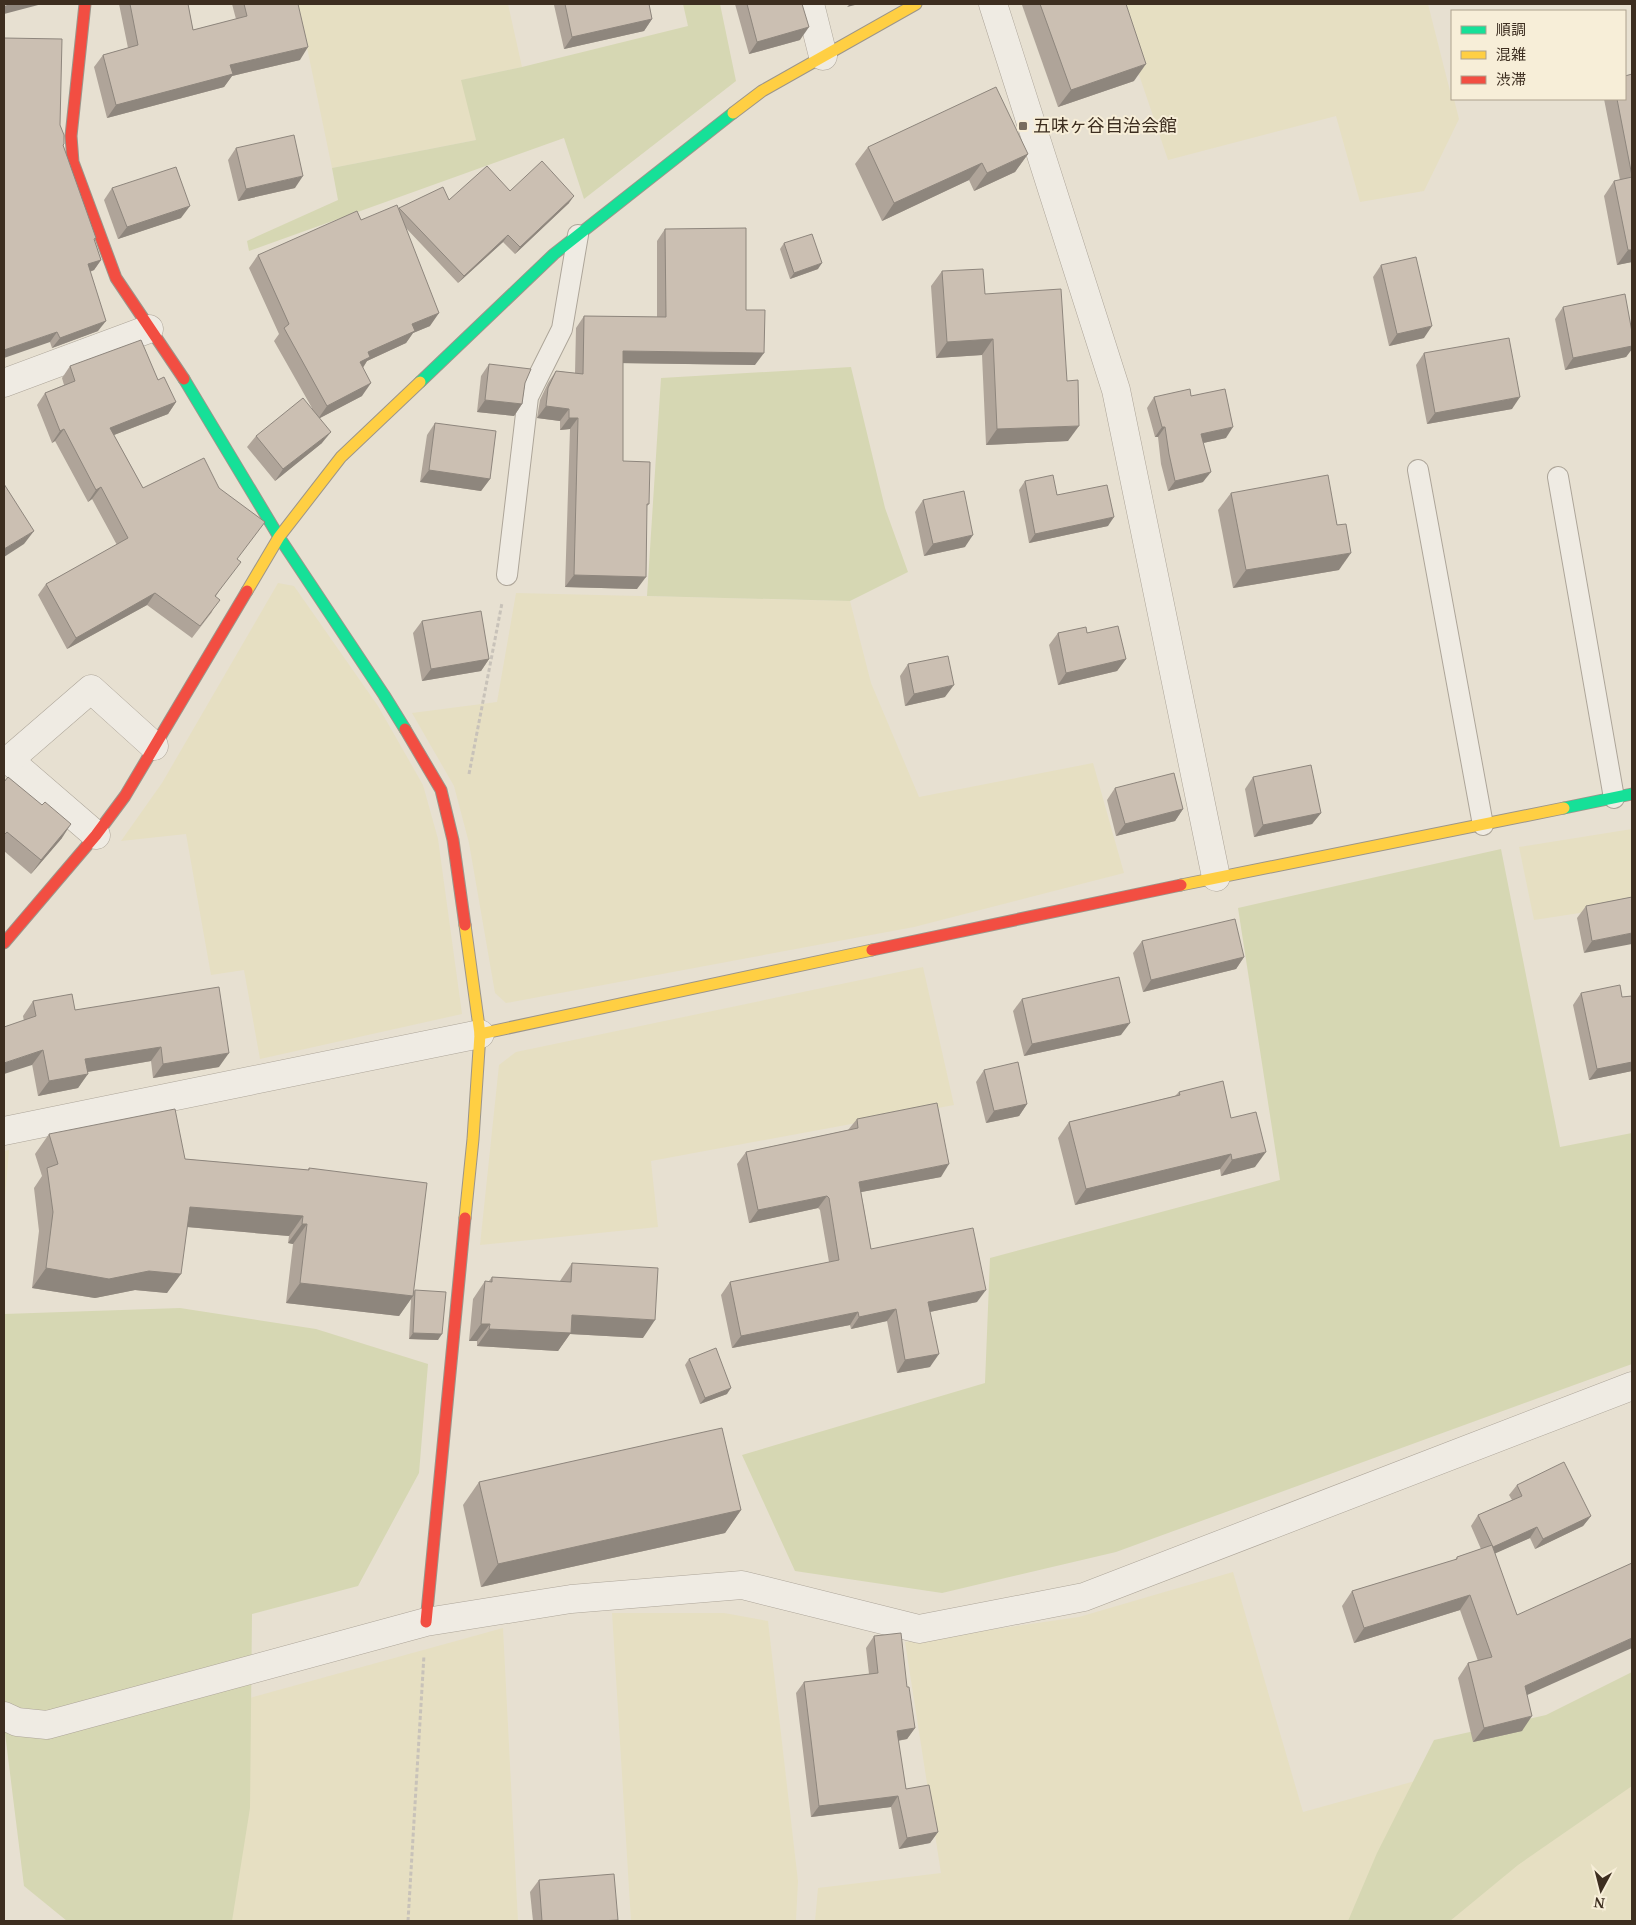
<svg xmlns="http://www.w3.org/2000/svg" width="1636" height="1925" font-family="'Noto Serif','Noto Sans JP',serif">
  <style>
    .farmland { fill: #e6dfc2 }
    .green { fill: #d6d7b3 }
    .lines { fill: none; stroke-linecap: round; stroke-linejoin: round }
    .lane-casing { stroke: #ada599; stroke-width: 22 }
    .street-casing { stroke: #ada599; stroke-width: 29 }
    .fast-casing { stroke: #9c958a; stroke-width: 13 }
    .slow-casing { stroke: #9c958a; stroke-width: 13 }
    .jam-casing { stroke: #9c958a; stroke-width: 13 }
    .path { stroke: #c8c2b9; stroke-width: 3; stroke-dasharray: 4 2.5; stroke-linecap: butt }
    .lane { stroke: #efebe3; stroke-width: 20 }
    .street { stroke: #efebe3; stroke-width: 28 }
    .fast { stroke: #16e098; stroke-width: 11 }
    .slow { stroke: #ffcf43; stroke-width: 11 }
    .jam { stroke: #f24e42; stroke-width: 11 }
    .wall { fill: #afa499 }
    .shaded-wall { fill: #8e867d }
    .building { fill: #cbbfb2; stroke: #8e867d }
    .poi-dot { fill: #786c5e; stroke: #f7eed8; stroke-width: 2 }
    .labels { text-anchor: middle; stroke-width: 4; stroke-linejoin: round; paint-order: stroke }
    .poi-label { font-size: 18px; fill: #3d2e20; stroke: #f7eed8; text-anchor: start }
  </style>
  <rect width="100%" height="100%" fill="#e7e0d1"/>
  <g class="farmland">
    <path d="M298,4H508L522,67L462,80L476,140L332,168Z"/>
    <path d="M1115,4H1428L1452,99H1454L1459,119L1424,191L1360,202L1336,116L1168,160Z"/>
    <path d="M278,583L294,586L378,706L423,785L438,839L462,1014L260,1059L244,970L211,975L186,834L121,841L162,783Z"/>
    <path d="M516,593L850,601L871,683L919,797L1093,763L1124,873L914,927L506,1003L495,993L469,843L454,786L412,713L497,702Z"/>
    <path d="M1632,829V905L1534,920L1519,847Z"/>
    <path d="M923,967L954,1105L651,1161L658,1227L480,1245L499,1065L516,1052Z"/>
    <path d="M9,1150L4,1209V1151Z"/>
    <path d="M1233,1572L1303,1812L1632,1721V1921H815L818,1888L941,1873L905,1642L1079,1617Z"/>
    <path d="M612,1613H724L768,1621L798,1881L796,1921H631Z"/>
    <path d="M503,1628L518,1921H217L239,1701Z"/>
  </g>
  <g class="green">
    <path d="M683,4H720L736,81L584,199L564,138L249,251L247,241L338,200L332,168L476,140L461,80L522,67L688,26Z"/>
    <path d="M851,367L885,508L908,572L850,601L647,596L661,378Z"/>
    <path d="M1501,849L1560,1147L1632,1133V1364L1116,1552L942,1593L795,1571L742,1455L985,1383L990,1258L1280,1180L1238,908Z"/>
    <path d="M180,1308L316,1329L428,1364L419,1473L358,1586L252,1614L250,1808L232,1921H67L24,1886L4,1725V1314Z"/>
    <path d="M1632,1672V1786L1518,1865L1450,1921H1348L1377,1853L1434,1740L1546,1715Z"/>
  </g>
  <g class="lines">
    <g class="lane-casing">
      <g id="lane">
        <path d="M1418,470L1483,825"/>
        <path d="M1558,477L1614,798"/>
        <path d="M507,575L528,397L562,329L578,235"/>
      </g>
    </g>
    <g class="street-casing">
      <g id="street">
        <path d="M810,4L823,56"/>
        <path d="M993,4L1116,390L1216,877"/>
        <path d="M4,383L149,329"/>
        <path d="M4,759L9,760L96,835"/>
        <path d="M9,760L91,689L154,746"/>
        <path d="M4,1131L480,1034"/>
        <path d="M4,1716L17,1722L47,1725L426,1622L571,1599L742,1585L919,1629L1084,1597L1632,1386"/>
      </g>
    </g>
    <g class="fast-casing">
      <g id="fast">
        <path d="M184,379L279,537L384,695L405,729"/>
        <path d="M420,382L554,254L733,113"/>
        <path d="M1564,808L1632,794"/>
      </g>
    </g>
    <g class="slow-casing">
      <g id="slow">
        <path d="M733,113L762,91L916,4"/>
        <path d="M247,591L279,537L341,457L420,382"/>
        <path d="M1181,885L1564,808"/>
        <path d="M465,925L480,1034L473,1139L465,1218"/>
        <path d="M480,1034L872,950"/>
      </g>
    </g>
    <g class="jam-casing">
      <g id="jam">
        <path d="M85,4L71,136L73,162L116,278L184,379"/>
        <path d="M405,729L441,790L453,840L465,925"/>
        <path d="M4,943L96,835L125,796L247,591"/>
        <path d="M872,950L1181,885"/>
        <path d="M426,1622L465,1218"/>
      </g>
    </g>
    <g class="path">
      <path d="M469,774L502,603"/>
      <path d="M408,1921L424,1655"/>
    </g>
    <use href="#lane" class="lane"/>
    <use href="#street" class="street"/>
    <use href="#fast" class="fast"/>
    <use href="#slow" class="slow"/>
    <use href="#jam" class="jam"/>
  </g>
  <g class="wall">
    <path d="M119,4H188L193,30L236,19L232,4H298L300,60L232,76L224,87L107,118L94,67L103,55L128,48Z"/>
    <path d="M555,4H649L652,19L644,31L564,49L554,5Z"/>
    <path d="M735,4H802L800,40L749,54Z"/>
    <path d="M1023,4H1126L1134,81L1058,107L1022,5Z"/>
    <path d="M1632,74V262L1617,265L1604,196L1614,181L1620,180L1604,99H1625Z"/>
    <path d="M60,125L63,146L101,260L94,270L90,272L98,331L52,348L50,342Z"/>
    <path d="M868,147L1028,154L1015,172L974,191L969,180L882,221L855,164Z"/>
    <path d="M236,148L295,188L238,201L228,160Z"/>
    <path d="M112,188L181,218L118,239L104,200Z"/>
    <path d="M510,191L569,203L515,254L503,242L458,283L405,227L430,326L413,333L406,343L367,361L363,368L362,396L320,418L322,443L275,481L247,447L256,436L312,408L274,341L279,334L249,268L258,255L361,220L398,209L399,208Z"/>
    <path d="M665,229L746,310L755,365L623,363V461L649,504L647,506L637,589L565,587L570,429L560,430V421L537,418L540,400L548,383L556,371L575,373L576,328L584,316L657,317V241Z"/>
    <path d="M784,243L818,269L790,279L780,249Z"/>
    <path d="M1381,265L1424,338L1389,346L1373,277Z"/>
    <path d="M942,271L985,294L1068,441L986,445L982,355L936,358L931,286Z"/>
    <path d="M1563,307L1632,346V349L1626,357L1565,370L1555,319Z"/>
    <path d="M1424,353L1512,409L1427,424L1416,365Z"/>
    <path d="M489,364L525,383L522,404L514,416L477,412L481,376Z"/>
    <path d="M70,366L158,380L176,402L168,414L114,435L143,488L237,560L216,596L212,612L192,638L147,605L67,649L38,595L46,584L117,545L92,499L88,502L55,441L52,443L37,405L45,393L64,385L62,378Z"/>
    <path d="M1191,396L1226,438L1203,443V482L1168,491L1161,464L1158,437H1155L1147,408L1154,397Z"/>
    <path d="M435,423L490,479L481,491L420,482L427,435Z"/>
    <path d="M1025,481L1057,495L1108,526L1029,543L1019,490Z"/>
    <path d="M1231,493L1339,570L1233,588L1218,510Z"/>
    <path d="M923,500L965,547L924,556L915,512Z"/>
    <path d="M422,621L489,659L481,671L422,681L413,633Z"/>
    <path d="M1058,633H1087L1126,659L1117,671L1058,685L1049,645Z"/>
    <path d="M908,664L945,697L905,706L900,676Z"/>
    <path d="M1253,777L1321,813L1312,824L1254,837L1245,789Z"/>
    <path d="M4,782L62,838L31,874L4,851Z"/>
    <path d="M1115,788L1183,809L1175,821L1116,836L1107,800Z"/>
    <path d="M1632,897L1584,953L1577,918L1586,906Z"/>
    <path d="M1142,941L1244,957L1236,969L1143,992L1133,953Z"/>
    <path d="M1581,993L1622,997L1632,996V1071L1589,1080L1573,1005Z"/>
    <path d="M1022,999L1121,1035L1024,1056L1013,1011Z"/>
    <path d="M33,1001L75,1010L219,1067L153,1078L151,1061L88,1072L78,1088L38,1096L23,1016Z"/>
    <path d="M984,1070L1027,1104L1019,1116L986,1123L976,1082Z"/>
    <path d="M1179,1092L1231,1118L1255,1167L1221,1176L1220,1169L1075,1205L1058,1138L1069,1122L1175,1096Z"/>
    <path d="M857,1119L941,1177L861,1192L871,1249L977,1302L930,1312V1367L897,1373L887,1321L851,1329L850,1325L732,1348L721,1295L730,1282L829,1262L820,1210L818,1208L749,1223L737,1164L746,1152L848,1130Z"/>
    <path d="M49,1134L185,1159L308,1170L309,1168L413,1293L415,1290L438,1340L409,1339L411,1299L399,1316L286,1303L293,1244L288,1243L289,1236L187,1227L167,1293L135,1290L95,1298L32,1288L39,1231L34,1188L42,1176L35,1154Z"/>
    <path d="M572,1263L643,1338L570,1334L558,1351L477,1346V1341H469L473,1299L485,1281H489L492,1277L560,1281Z"/>
    <path d="M689,1359L727,1394L700,1404L685,1365Z"/>
    <path d="M479,1482L741,1510L725,1533L481,1587L463,1505Z"/>
    <path d="M1517,1485L1591,1516L1583,1526L1535,1549L1530,1538L1495,1553L1527,1695L1522,1731L1473,1742L1458,1678L1468,1663L1478,1661L1460,1610L1354,1643L1342,1606L1352,1591L1455,1560L1457,1557L1481,1549L1471,1526L1478,1515L1512,1500L1509,1495Z"/>
    <path d="M874,1636L907,1687L915,1728L907,1739L898,1741L906,1789L938,1832L930,1843L899,1849L891,1807L811,1817L796,1693L804,1682L869,1674L866,1648Z"/>
    <path d="M539,1880L618,1920L617,1921H533L530,1892Z"/>
  </g>
  <g class="shaded-wall">
    <path d="M10,4H42L4,14V6Z"/>
    <path d="M850,4H859L847,7Z"/>
    <path d="M652,19L644,31L564,49L572,37Z"/>
    <path d="M809,27L800,40L749,54L757,42Z"/>
    <path d="M308,47L300,60L232,76L224,87L107,118L116,105L230,65Z"/>
    <path d="M1146,64L1134,81L1058,107L1071,90Z"/>
    <path d="M1028,154L1015,172L974,191L987,173Z"/>
    <path d="M982,163L969,180L882,221L894,203Z"/>
    <path d="M303,176L295,188L238,201L246,189Z"/>
    <path d="M574,196L569,203L515,254L520,247Z"/>
    <path d="M190,206L181,218L118,239L127,227Z"/>
    <path d="M508,235L503,242L458,283L464,276Z"/>
    <path d="M1628,250H1632V262L1617,265Z"/>
    <path d="M101,260L94,270L80,275L88,264Z"/>
    <path d="M822,263L818,269L790,279L794,273Z"/>
    <path d="M439,313L430,326L413,333L406,343L367,361L361,370L351,375L368,352L412,324Z"/>
    <path d="M106,321L98,331L52,348L60,338Z"/>
    <path d="M1432,326L1424,338L1389,346L1397,334Z"/>
    <path d="M57,332L50,342L4,358V350Z"/>
    <path d="M993,339L982,355L936,358L947,342Z"/>
    <path d="M1632,346V349L1626,357L1565,370L1573,358Z"/>
    <path d="M623,351L764,353L755,365L615,363Z"/>
    <path d="M371,383L362,396L318,419L327,406Z"/>
    <path d="M1520,397L1512,409L1427,424L1435,413Z"/>
    <path d="M485,400L522,404L514,416L477,412Z"/>
    <path d="M176,402L168,414L101,440L110,428Z"/>
    <path d="M546,406L569,409L560,421L537,418Z"/>
    <path d="M569,418H578L570,429L560,430Z"/>
    <path d="M1079,426L1068,441L986,445L997,429Z"/>
    <path d="M1162,427H1165L1158,437H1155Z"/>
    <path d="M1233,427L1226,438L1194,445L1201,434Z"/>
    <path d="M64,429L55,441L52,443L60,431Z"/>
    <path d="M331,432L322,443L275,481L283,469Z"/>
    <path d="M429,470L490,479L481,491L420,482Z"/>
    <path d="M1211,472L1203,482L1168,491L1175,481Z"/>
    <path d="M101,487L92,499L88,502L96,490Z"/>
    <path d="M1114,517L1108,526L1029,543L1035,534Z"/>
    <path d="M34,531L24,544L4,557V549Z"/>
    <path d="M973,535L965,547L924,556L933,544Z"/>
    <path d="M1351,553L1339,570L1233,588L1246,570Z"/>
    <path d="M574,575L646,577L637,589L565,587Z"/>
    <path d="M155,593L147,605L67,649L76,638Z"/>
    <path d="M489,659L481,671L422,681L431,669Z"/>
    <path d="M1126,659L1117,671L1058,685L1066,673Z"/>
    <path d="M954,685L945,697L905,706L914,694Z"/>
    <path d="M1183,809L1175,821L1116,836L1125,824Z"/>
    <path d="M1321,813L1312,824L1254,837L1263,825Z"/>
    <path d="M71,824L62,838L31,874L41,860Z"/>
    <path d="M1632,933V944L1584,953L1592,941Z"/>
    <path d="M1244,957L1236,969L1143,992L1151,980Z"/>
    <path d="M1130,1023L1121,1035L1024,1056L1032,1044Z"/>
    <path d="M161,1047L151,1061L75,1074L85,1059Z"/>
    <path d="M43,1050L32,1065L4,1074V1063Z"/>
    <path d="M229,1053L219,1067L153,1078L163,1064Z"/>
    <path d="M1632,1062V1071L1589,1080L1597,1069Z"/>
    <path d="M88,1074L78,1088L38,1096L49,1081Z"/>
    <path d="M1027,1104L1019,1116L986,1123L994,1111Z"/>
    <path d="M1266,1152L1255,1167L1221,1176L1232,1160Z"/>
    <path d="M1231,1154L1220,1169L1075,1205L1086,1189Z"/>
    <path d="M949,1164L941,1177L851,1194L859,1182Z"/>
    <path d="M827,1196L818,1208L749,1223L758,1210Z"/>
    <path d="M190,1207L303,1216L289,1236L176,1226Z"/>
    <path d="M302,1224H307L293,1244L288,1243Z"/>
    <path d="M46,1268L149,1271L181,1274L167,1293L135,1290L95,1298L32,1288Z"/>
    <path d="M300,1283L413,1296L399,1316L286,1303Z"/>
    <path d="M986,1290L977,1302L920,1314L928,1302Z"/>
    <path d="M896,1309L887,1321L851,1329L859,1317Z"/>
    <path d="M858,1312L850,1325L732,1348L741,1336Z"/>
    <path d="M572,1315L655,1320L643,1338L570,1334L558,1351L477,1346L489,1329Z"/>
    <path d="M481,1324H490L477,1341H469Z"/>
    <path d="M413,1333L442,1334L438,1340L409,1339Z"/>
    <path d="M939,1354L930,1367L897,1373L905,1360Z"/>
    <path d="M731,1388L727,1394L700,1404L705,1398Z"/>
    <path d="M741,1510L725,1533L481,1587L498,1564Z"/>
    <path d="M1591,1516L1583,1526L1535,1549L1543,1539Z"/>
    <path d="M1537,1527L1530,1538L1485,1558L1492,1547Z"/>
    <path d="M1470,1595L1460,1610L1354,1643L1364,1628Z"/>
    <path d="M1632,1638V1648L1514,1701L1525,1686Z"/>
    <path d="M1532,1716L1522,1731L1473,1742L1484,1728Z"/>
    <path d="M915,1728L907,1739L889,1742L897,1731Z"/>
    <path d="M898,1796L891,1807L811,1817L819,1806Z"/>
    <path d="M938,1832L930,1843L899,1849L907,1838Z"/>
  </g>
  <g class="building">
    <path d="M130,4H188L193,30L247,16L244,4H298L308,47L230,65L233,74L116,105L103,55L138,45Z"/>
    <path d="M565,4H649L652,19L572,37Z"/>
    <path d="M747,4H802L809,27L757,42Z"/>
    <path d="M1040,4H1126L1146,64L1071,90Z"/>
    <path d="M4,38L62,39L60,125L64,135V144L63,145L96,238L94,239L101,260L88,264L106,321L60,338L57,332L4,350Z"/>
    <path d="M1632,74V176L1617,99H1625V76Z"/>
    <path d="M996,87L1028,154L987,173L982,163L894,203L868,147Z"/>
    <path d="M294,135L303,176L246,189L236,148Z"/>
    <path d="M542,161L574,196L520,247L508,235L464,276L399,208L443,187L449,200L487,166L510,191Z"/>
    <path d="M176,167L190,206L127,227L112,188Z"/>
    <path d="M1632,177V250H1628L1614,181Z"/>
    <path d="M397,205L439,313L412,324L415,331L368,352L370,357L360,362L371,383L327,406L284,328L289,324L258,255L357,211L361,220Z"/>
    <path d="M746,228V310H765L764,353L623,351V461L650,462L649,504H647L646,577L574,575L578,418H569V409L546,406L548,388L556,371L583,374L584,316L666,317L665,229Z"/>
    <path d="M812,234L822,263L794,273L784,243Z"/>
    <path d="M1416,257L1432,326L1397,334L1381,265Z"/>
    <path d="M983,269L985,294L1061,289L1067,381L1078,380L1079,426L997,429L993,339L947,342L942,271Z"/>
    <path d="M1625,294L1632,332V346L1573,358L1563,307Z"/>
    <path d="M1509,338L1520,397L1435,413L1424,353Z"/>
    <path d="M141,340L158,380L164,377L176,402L110,428L143,488L204,458L219,488L265,522L237,559L241,562L215,596L220,600L200,626L155,593L76,638L46,584L128,538L101,487L96,490L64,429L60,431L45,393L75,381L70,366Z"/>
    <path d="M489,364L531,369L525,383L522,404L485,400Z"/>
    <path d="M1190,389L1191,396L1225,389L1233,427L1201,434L1211,472L1175,481L1169,454L1165,427H1162L1154,397Z"/>
    <path d="M303,398L331,432L283,469L256,436Z"/>
    <path d="M435,423L496,431L490,479L429,470Z"/>
    <path d="M1053,475L1057,495L1107,485L1114,517L1035,534L1025,481Z"/>
    <path d="M1328,475L1337,525L1346,524L1351,553L1246,570L1231,493Z"/>
    <path d="M4,484L34,531L4,549Z"/>
    <path d="M964,491L973,535L933,544L923,500Z"/>
    <path d="M481,611L489,659L431,669L422,621Z"/>
    <path d="M1118,626L1126,659L1066,673L1058,633L1086,627L1087,633Z"/>
    <path d="M948,656L954,685L914,694L908,664Z"/>
    <path d="M1311,765L1321,813L1263,825L1253,777Z"/>
    <path d="M1174,773L1183,809L1125,824L1115,788Z"/>
    <path d="M8,777L42,805L45,802L71,824L41,860L7,832L4,835V782Z"/>
    <path d="M1632,897V933L1592,941L1586,906Z"/>
    <path d="M1235,919L1244,957L1151,980L1142,941Z"/>
    <path d="M1119,977L1130,1023L1032,1044L1022,999Z"/>
    <path d="M1620,985L1622,997L1632,996V1062L1597,1069L1581,993Z"/>
    <path d="M219,987L229,1053L163,1064L161,1047L85,1059L88,1074L49,1081L43,1050L4,1063V1027L36,1016L33,1001L72,994L75,1010Z"/>
    <path d="M1018,1062L1027,1104L994,1111L984,1070Z"/>
    <path d="M1223,1081L1231,1118L1256,1112L1266,1152L1232,1160L1231,1154L1086,1189L1069,1122L1180,1095L1179,1092Z"/>
    <path d="M937,1103L949,1164L859,1182L871,1249L973,1228L986,1290L928,1302L939,1354L905,1360L896,1309L859,1317L858,1312L741,1336L730,1282L839,1260L829,1198L827,1196L758,1210L746,1152L858,1128L857,1119Z"/>
    <path d="M175,1109L185,1159L309,1170V1168L427,1183L413,1296L300,1283L307,1224H302L303,1216L190,1207L181,1274L149,1271L109,1279L46,1268L53,1212L47,1168L58,1164L49,1134Z"/>
    <path d="M572,1263L658,1268L655,1320L572,1315L571,1333L489,1329L490,1324H481L485,1281L492,1282V1277L571,1282Z"/>
    <path d="M415,1290L446,1292L442,1334L413,1333Z"/>
    <path d="M716,1348L731,1388L705,1398L689,1359Z"/>
    <path d="M722,1428L741,1510L498,1564L479,1482Z"/>
    <path d="M1564,1462L1591,1516L1543,1539L1537,1527L1493,1547L1478,1515L1522,1496L1517,1485Z"/>
    <path d="M1492,1545L1517,1615L1632,1563V1638L1525,1686L1532,1716L1484,1728L1468,1663L1492,1657L1470,1595L1364,1628L1352,1591L1457,1559V1557Z"/>
    <path d="M901,1633L907,1687H909L915,1728L897,1731L906,1789L929,1785L938,1832L907,1838L898,1796L819,1806L804,1682L878,1673L874,1636Z"/>
    <path d="M614,1874L618,1920L599,1921H542L539,1880Z"/>
  </g>
  <rect class="poi-dot" x="1018" y="121" width="10" height="10" rx="2.5"/>
  <g class="labels">
    <g class="poi-label">
      <text x="1033" y="132">五味ヶ谷自治会館</text>
    </g>
  </g>
  <rect width="1636" height="1925" fill="none" stroke="#3d2e20" stroke-width="10"/>
  <rect x="1451" y="10" width="175" height="90" fill="#f7eed8" stroke="#ada18e"/>
  <rect x="1461" y="26" width="25" height="8" fill="#16e098" stroke="#ada18e"/>
  <text x="1496" y="35" font-size="15" fill="#3d2e20">順調</text>
  <rect x="1461" y="51" width="25" height="8" fill="#ffcf43" stroke="#ada18e"/>
  <text x="1496" y="60" font-size="15" fill="#3d2e20">混雑</text>
  <rect x="1461" y="76" width="25" height="8" fill="#f24e42" stroke="#ada18e"/>
  <text x="1496" y="85" font-size="15" fill="#3d2e20">渋滞</text>
  <g transform="translate(1601 1890) rotate(187)" stroke="#f7eed8" stroke-width="4" paint-order="stroke">
  <path d="M0-4L9 19L0 12L-9 19Z" fill="#3d2e20"/>
  <text y="-8" font-size="14" font-weight="bold" text-anchor="middle" fill="#3d2e20">N</text>
  </g>
</svg>
